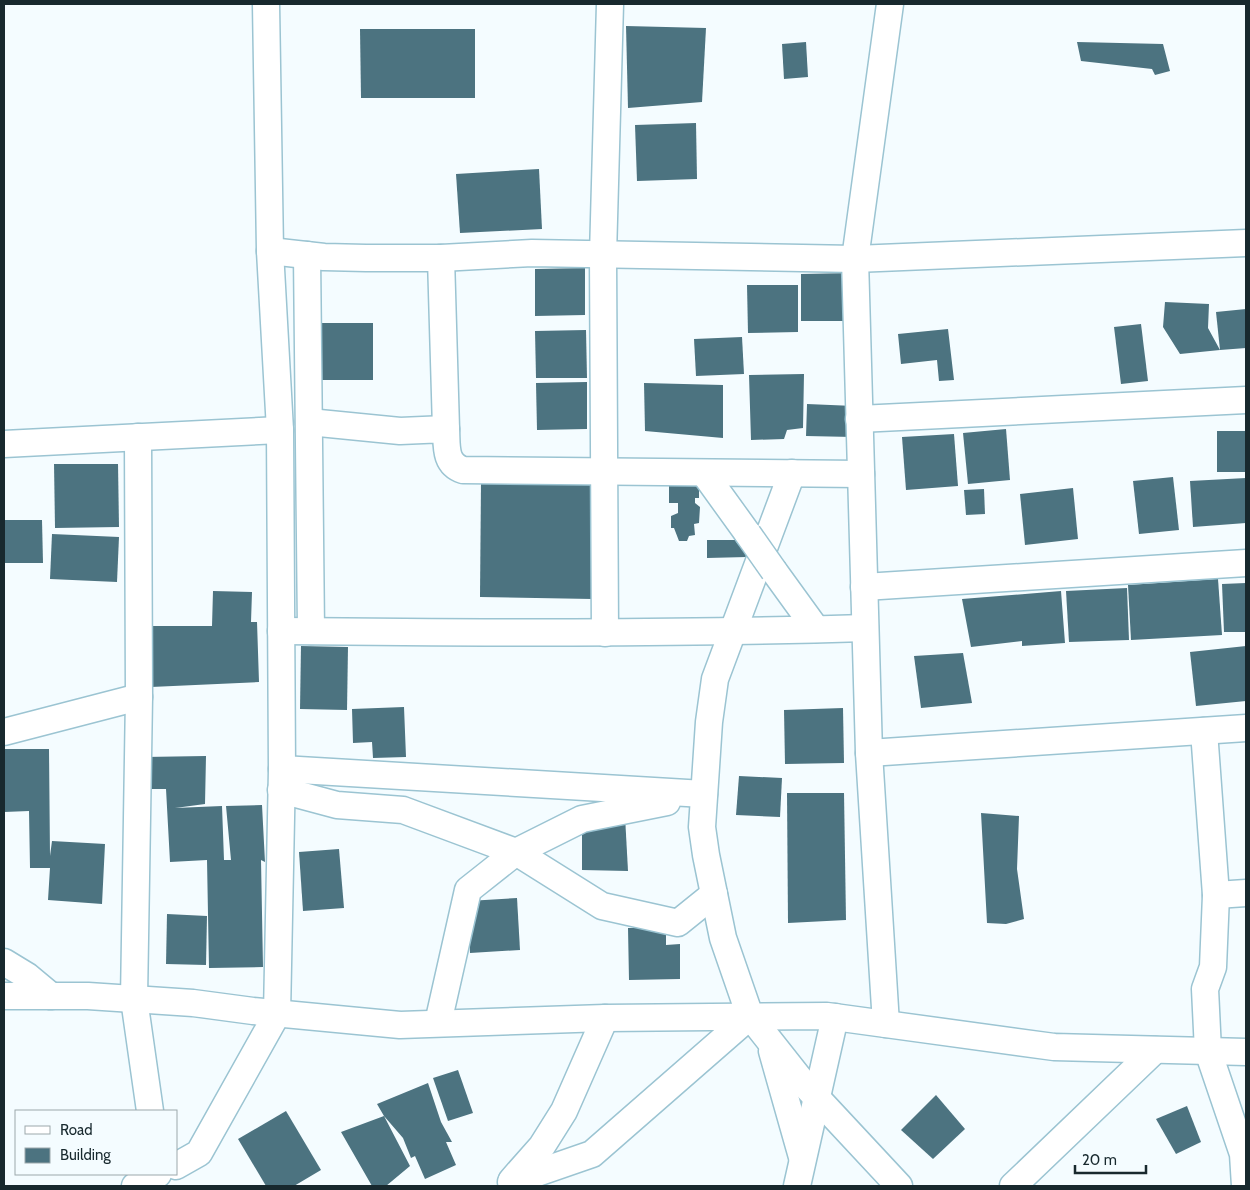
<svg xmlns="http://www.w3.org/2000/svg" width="1250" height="1190" font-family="Cabin,sans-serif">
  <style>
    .building { fill: #4c7380 }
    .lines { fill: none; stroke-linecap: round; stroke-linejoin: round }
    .street-casing { stroke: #9bc4d2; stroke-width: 29 }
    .street { stroke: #fff; stroke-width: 26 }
    .street-bridge-casing { stroke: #9bc4d2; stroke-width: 29; stroke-linecap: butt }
    .street-bridge { stroke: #fff; stroke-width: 26 }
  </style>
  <rect width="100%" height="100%" fill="#f4fcff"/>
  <g class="building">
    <path d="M626,26L706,28L702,102L628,108Z"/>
    <path d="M360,29H475V98H361Z"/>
    <path d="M806,42L808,77L784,79L782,44Z"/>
    <path d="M1077,42L1163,44L1170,71L1155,75L1152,69L1081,61Z"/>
    <path d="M696,123L697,179L637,181L635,125Z"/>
    <path d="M539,169L542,229L460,233L456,174Z"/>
    <path d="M585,268V315L535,316V269Z"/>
    <path d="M851,273L852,321H801V274Z"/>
    <path d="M747,285H798V332L748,333Z"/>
    <path d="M1165,302L1209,304L1208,328L1220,350L1180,354L1163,327Z"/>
    <path d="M1246,309V348L1220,350L1216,312Z"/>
    <path d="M314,323H373V380H313Z"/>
    <path d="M1141,324L1148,381L1121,384L1114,327Z"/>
    <path d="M948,329L954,380L939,381L937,360L901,364L898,334Z"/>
    <path d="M586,330L587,378H536L535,331Z"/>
    <path d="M742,337L744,374L696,376L694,339Z"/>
    <path d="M804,374L803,428L787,430L784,439L751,440L749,375Z"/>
    <path d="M587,382V429L537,430L536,383Z"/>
    <path d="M644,383L723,385V438L645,431Z"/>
    <path d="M807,404L854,406L853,437L806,436Z"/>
    <path d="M1006,429L1010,480L968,484L963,433Z"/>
    <rect x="1217" y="431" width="29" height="41"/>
    <path d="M954,434L958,486L906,490L902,437Z"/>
    <path d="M54,464H118L119,527L55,528Z"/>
    <path d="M1173,477L1179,530L1139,534L1133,481Z"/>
    <path d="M1246,478V523L1193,527L1190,481Z"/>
    <path d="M481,482L594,484L592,599L480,597Z"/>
    <path d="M669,484L699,485V498H695V503L700,507L699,523L694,524L695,535L689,536L687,541H679L674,528H671V516L678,513V503H669Z"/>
    <path d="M1073,488L1078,539L1025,545L1020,494Z"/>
    <path d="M984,489L985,514L966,515L964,490Z"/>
    <path d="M4,520H42L43,563H4Z"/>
    <path d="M52,534L119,537L117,582L50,579Z"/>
    <path d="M707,540H747V557L707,558Z"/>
    <path d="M1218,579L1222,635L1131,640L1128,585Z"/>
    <path d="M1246,583V632H1224L1222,584Z"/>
    <path d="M1127,588L1129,640L1069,642L1066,591Z"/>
    <path d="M213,591L252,592L251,622H257L259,682L151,687L149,626H212Z"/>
    <path d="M1061,591L1065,643L1022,646V641L971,647L962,599Z"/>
    <path d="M301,646L348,647L347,710L300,709Z"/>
    <path d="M1246,646V701L1196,706L1190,652Z"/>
    <path d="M963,653L972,703L921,708L914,656Z"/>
    <path d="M404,707L406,757L373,758L372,742L353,743L352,709Z"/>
    <path d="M843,708L844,763L785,764L784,710Z"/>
    <path d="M4,749H49L50,856L52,841L105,844L102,904L48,900L50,868H30L29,811L4,812Z"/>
    <path d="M206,756L205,804L175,808L222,806L224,860H231L226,806L262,805L265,862L261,860L263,967L209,968L207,860L170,862L166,789H145L144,757Z"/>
    <path d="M739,776L782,778L780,817L736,815Z"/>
    <path d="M787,793H844L846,920L788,923Z"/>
    <path d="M981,813L1019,816L1017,869L1024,919L1006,924L987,923Z"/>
    <path d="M625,816L628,871L582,870V819Z"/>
    <path d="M339,849L344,908L303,911L299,852Z"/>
    <path d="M517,898L520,950L470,953L468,901Z"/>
    <path d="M167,914L207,916L206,965L166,964Z"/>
    <path d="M628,928H666V945L680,944V979L629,980Z"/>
    <path d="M458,1070L473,1113L448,1121L433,1078Z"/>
    <path d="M428,1083L441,1122L452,1142H446L456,1165L425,1179L415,1156L411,1158L403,1138L384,1116L410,1166L386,1186H372L341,1132L384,1116L377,1104Z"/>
    <path d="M936,1095L965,1129L933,1159L901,1130Z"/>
    <path d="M1187,1106L1201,1142L1176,1154L1156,1119Z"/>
    <path d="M286,1111L321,1170L294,1186H266L238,1139Z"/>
  </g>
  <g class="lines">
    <g class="street-casing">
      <g id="street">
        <path d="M270,251L324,257L366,258H441L532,253L855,259L1246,243"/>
        <path d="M307,255L311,631"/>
        <path d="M441,258L446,429"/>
        <path d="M859,419L1246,400"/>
        <path d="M309,422L400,431L446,429C447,445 444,464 463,470L861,474"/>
        <path d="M138,437L139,697L134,999L150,1111"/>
        <path d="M4,444L280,430"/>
        <path d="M704,473L748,534"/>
        <path d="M792,473L715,679L709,722L702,827L706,855L723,938L750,1016L803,1083L899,1186"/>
        <path d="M774,571L816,629"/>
        <path d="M864,587L1246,563"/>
        <path d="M281,631C476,633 670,634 865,628"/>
        <path d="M605,633L603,255L610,4"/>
        <path d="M1204,731L1216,895L1213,967L1205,989L1208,1051L1243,1154L1245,1186"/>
        <path d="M4,732L139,697"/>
        <path d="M869,753L1246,728"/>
        <path d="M282,769L704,794"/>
        <path d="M281,790L337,805L403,810L516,852L602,906L678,923L714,894"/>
        <path d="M1216,895L1246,893"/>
        <path d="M4,962L27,976L51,996"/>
        <path d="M4,996H88L193,1003L253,1011L400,1025L605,1018L827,1016L1054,1047L1246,1052"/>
        <path d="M438,1023L468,890L516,852L582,819L667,802"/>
        <path d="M886,1024L869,753L855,259L890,4"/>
        <path d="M772,1051L802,1157"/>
        <path d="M176,1166L199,1153L277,1014L282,769L280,430L270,251L266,4"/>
        <path d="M512,1180L542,1146L564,1111L605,1018"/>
        <path d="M511,1182L592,1154L750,1016"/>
        <path d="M135,1186L158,1174"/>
        <path d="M797,1186L835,1017"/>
        <path d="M1013,1186L1155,1050"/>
      </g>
    </g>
    <use href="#street" class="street"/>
    <g class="street-bridge-casing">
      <path id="street-bridge" d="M748,534L774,571"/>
    </g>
    <use href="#street-bridge" class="street-bridge"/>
  </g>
  <rect width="1250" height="1190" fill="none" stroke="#18292e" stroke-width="10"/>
  <rect x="15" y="1110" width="162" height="65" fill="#f4fcff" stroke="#9ca8ab"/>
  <rect x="25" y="1126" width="25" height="8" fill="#ffffff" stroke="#9ca8ab"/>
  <text x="60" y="1135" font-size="15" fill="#18292e">Road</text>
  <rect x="25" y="1148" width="25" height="15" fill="#4c7380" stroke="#9ca8ab"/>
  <text x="60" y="1160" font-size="15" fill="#18292e">Building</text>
  <path d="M1075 1165v8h71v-8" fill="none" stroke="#18292e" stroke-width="2.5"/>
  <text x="1082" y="1165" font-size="15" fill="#18292e" stroke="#f4fcff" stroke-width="4" paint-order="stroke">20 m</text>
</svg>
